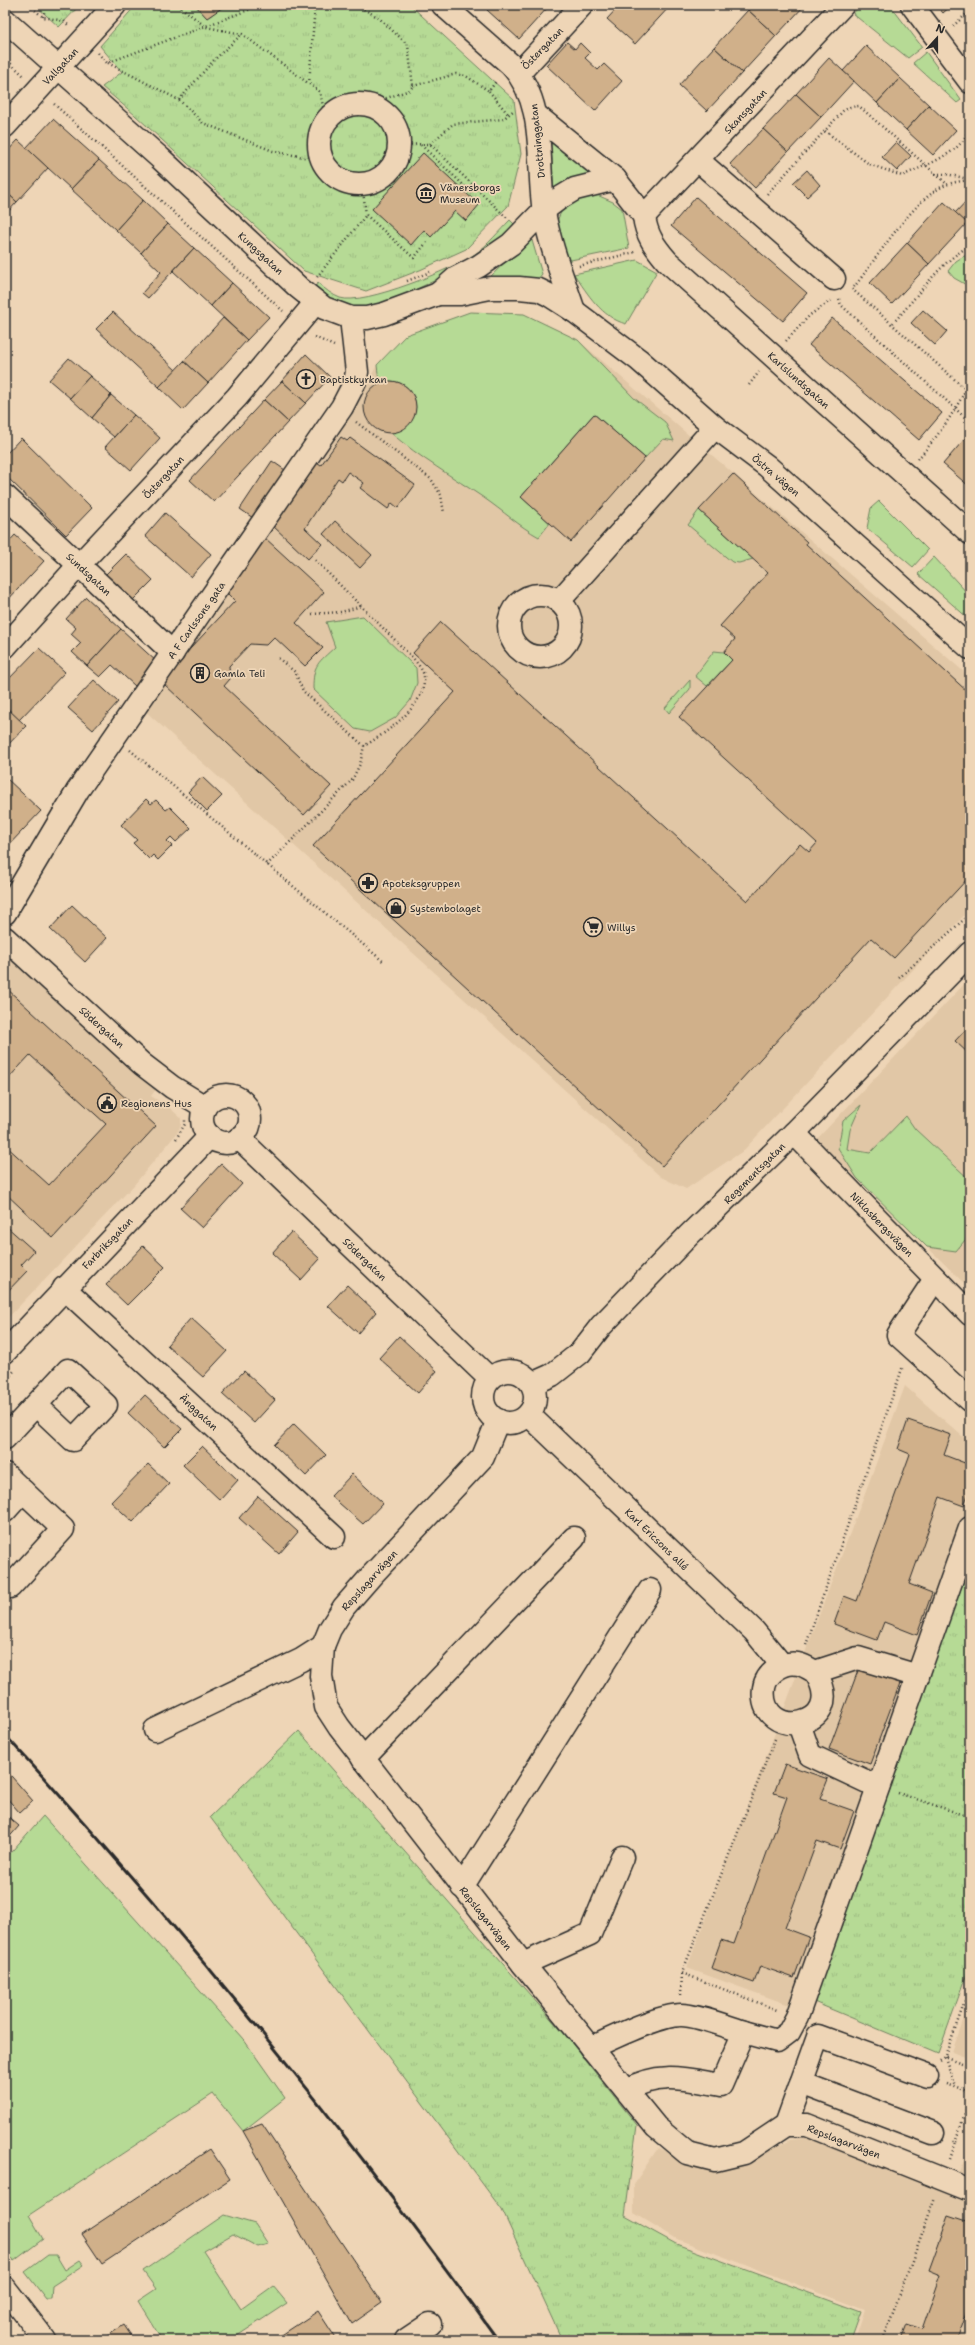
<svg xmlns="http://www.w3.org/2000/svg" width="975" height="2345" font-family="'Shantell Sans',sans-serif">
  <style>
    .built { fill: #e1c7a6 }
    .grass { fill: #b6da95; stroke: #708260 }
    .park { fill: url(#park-tufts); stroke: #708260 }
    .building { fill: #d0b08a; stroke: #2b2b2b }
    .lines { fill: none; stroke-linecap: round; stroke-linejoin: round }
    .minor-casing { stroke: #2b2b2b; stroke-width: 25 }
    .path { stroke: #2b2b2b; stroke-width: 2.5; stroke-dasharray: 1 3; stroke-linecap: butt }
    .minor { stroke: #eed5b6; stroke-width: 22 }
    .rail { stroke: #2b2b2b; stroke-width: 3 }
    .labels { text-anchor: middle; stroke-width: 3.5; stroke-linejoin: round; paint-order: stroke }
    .street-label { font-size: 10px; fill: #2b2b2b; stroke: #eed5b6 }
    .poi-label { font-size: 10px; fill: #2b2b2b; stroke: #eed5b6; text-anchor: start }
  </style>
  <defs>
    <pattern id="park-tufts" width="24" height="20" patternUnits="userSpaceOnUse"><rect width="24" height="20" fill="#b6da95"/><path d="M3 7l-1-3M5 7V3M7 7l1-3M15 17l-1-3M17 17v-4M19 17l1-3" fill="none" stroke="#9dbb81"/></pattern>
  </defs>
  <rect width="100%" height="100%" fill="#eed5b6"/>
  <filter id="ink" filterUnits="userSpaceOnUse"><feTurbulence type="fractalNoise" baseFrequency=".025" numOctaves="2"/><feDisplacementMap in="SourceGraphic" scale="8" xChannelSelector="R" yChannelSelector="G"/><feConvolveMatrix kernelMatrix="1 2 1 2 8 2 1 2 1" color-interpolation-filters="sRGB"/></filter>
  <g filter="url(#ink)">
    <g class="built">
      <path d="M470,312L524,314L578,340L970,677V909L743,1151L686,1189L661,1177L143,709L218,596L349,418L377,365L406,335Z"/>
      <path d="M5,944L161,1083L151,1096L171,1109L181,1118V1125L177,1133L134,1185L5,1321Z"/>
      <path d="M970,978V1287L969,1288L817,1139Z"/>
      <path d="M905,1386L970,1443V1518L792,2006L687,1968Z"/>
      <path d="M970,2001V2059L952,2052Z"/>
      <path d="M813,2137L970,2198V2340H855L865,2310L677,2239L634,2213V2184L658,2148L687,2161L754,2158L790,2140Z"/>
      <path d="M970,2146V2181L957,2176Z"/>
    </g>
    <g class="grass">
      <path d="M860,5H890L922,47L908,58L853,14Z"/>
      <path d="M926,52L961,100L957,103L913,63Z"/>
      <path d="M551,143C569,148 585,164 595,179L554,193Z"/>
      <path d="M597,195L613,202L622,209L629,248L566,261L556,235L557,221L562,210L571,200Z"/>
      <path d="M510,220L518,228L479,260L380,306L349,307L333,302L314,288L318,283C325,289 332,295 340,298C364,306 455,268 475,254C488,245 499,231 510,220Z"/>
      <path d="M531,237L542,274L538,279L490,277Z"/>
      <path d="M964,256H970V287L954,278L948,271L956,261Z"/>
      <path d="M637,260L657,271L626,324C601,317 588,294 574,274Z"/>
      <path d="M470,312L524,314L578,340L634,398L665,422L674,441L663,439L645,458L594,414L521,497L550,523L539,537C519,526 503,511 484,498C453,477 420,458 391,433C431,423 419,373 379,382L377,365L406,335Z"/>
      <path d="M879,501L928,550L913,567L867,528L871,508Z"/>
      <path d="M699,510L753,559L739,563L732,562L688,525Z"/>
      <path d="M934,557L970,596V620L918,574Z"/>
      <path d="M363,616L416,668L417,683L410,701L395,718L370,732L355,729L313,689C313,664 318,663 335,647L326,622Z"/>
      <path d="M714,651L724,652L732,660L707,686L695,676Z"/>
      <path d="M690,680V689L669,713L665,708Z"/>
      <path d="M861,1105L850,1130L847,1149L870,1153L906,1116L915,1129L970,1180V1234L956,1251L927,1247L857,1178L838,1148L843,1121Z"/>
      <path d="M43,1816L244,2040L285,2098L243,2131L213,2094L29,2215L43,2239L14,2261L5,2251V1859Z"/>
      <path d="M224,2215L255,2224L268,2244L258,2247L233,2234L203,2251L241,2309L273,2286L287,2303L231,2340H162L138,2301L156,2289L143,2271Z"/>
      <path d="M48,2255H56L65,2270L80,2260L84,2265L52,2286L51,2299H46L25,2272Z"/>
    </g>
    <g class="park">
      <path d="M35,5H80L59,27Z"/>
      <path d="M136,5H410L514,100L521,154L508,206L466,249L420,270L366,291L304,271L135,115L102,87L122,72L100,46Z"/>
      <path d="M970,1564V1965L938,2054L809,2000Z"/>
      <path d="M299,1731L566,2036L637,2125L625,2216L676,2244L861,2312L851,2340H562L502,2210L210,1817Z"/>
    </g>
    <g class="building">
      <path d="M195,5H226L207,18Z"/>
      <path d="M491,5H550L519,39L487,10Z"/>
      <path d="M620,5H671L635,44L607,19Z"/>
      <path d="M753,5H805L776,36L748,10Z"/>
      <path d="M936,5H952L943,13Z"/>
      <path d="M748,10L776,36L742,73L714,47Z"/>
      <path d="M567,42L575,49L580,43L590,53L585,58L598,70L604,64L622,81L595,111L546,65Z"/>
      <path d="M866,46L900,78L877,103L843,71Z"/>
      <path d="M714,47L742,73L707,111L679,85Z"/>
      <path d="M829,58L854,81L821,117L796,94Z"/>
      <path d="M900,78L929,105L906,130L877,103Z"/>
      <path d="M796,94L821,117L788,152L763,129Z"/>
      <path d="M929,105L956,130L933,155L906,130Z"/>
      <path d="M53,119L99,160L71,189L26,148Z"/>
      <path d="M763,129L788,152L755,188L730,164Z"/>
      <path d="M18,140L48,168L17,202L5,191V154Z"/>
      <path d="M896,142L911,156L897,171L882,157Z"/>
      <path d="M423,153L479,205L466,221L455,211L431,237L424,230L411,245L372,209Z"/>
      <path d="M99,160L143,200L116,230L71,189Z"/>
      <path d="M807,170L820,185L807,197L793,183Z"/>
      <path d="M5,191L17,202L5,215Z"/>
      <path d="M696,197L807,293L783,321L671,226Z"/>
      <path d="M970,197V226L955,213Z"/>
      <path d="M143,200L168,224L141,253L116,230Z"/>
      <path d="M944,202L967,223L929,264L907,243Z"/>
      <path d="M168,224L194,248L148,298L142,293L161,272L141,253Z"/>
      <path d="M907,243L929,264L892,304L870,283Z"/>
      <path d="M194,248L232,283L211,306L173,271Z"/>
      <path d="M232,283L269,317L247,340L211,306Z"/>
      <path d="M923,310L947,331L935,345L911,323Z"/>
      <path d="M113,312L176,370L159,387L96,329Z"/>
      <path d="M223,318L247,340L208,383L184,361Z"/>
      <path d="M832,318L942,413L919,440L809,345Z"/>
      <path d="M306,354L330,377L306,403L282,381Z"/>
      <path d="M69,358L90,376L70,398L49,380Z"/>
      <path d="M184,361L208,383L183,410L159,387Z"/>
      <path d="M90,376L111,395L92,418L70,398Z"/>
      <circle cx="390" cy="407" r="26"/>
      <path d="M282,381L306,403L288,422L264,400Z"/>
      <path d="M111,395L134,415L114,437L92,418Z"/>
      <path d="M264,400L288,422L214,502L190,480Z"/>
      <path d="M594,414L645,458L571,542L521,497Z"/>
      <path d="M134,415L160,438L131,470L105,447Z"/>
      <path d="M968,435L970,437V487L943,464Z"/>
      <path d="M341,437L347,441L350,438L415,485L398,508L392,503L388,509L360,488L364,483L348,472L342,481L338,478L305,528L322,544L308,559L272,525L314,460L321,465Z"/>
      <path d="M21,438L92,508L66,535L5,475V455Z"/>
      <path d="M272,461L285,470L253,518L240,509Z"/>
      <path d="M733,474L807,542L806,544L970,694V866L968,868L970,876L894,958L871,938L662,1166L313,846L455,692L413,653L441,622L747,901L800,844L809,852L817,843L679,717L732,660L724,652L735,639L720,626L768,573L699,510Z"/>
      <path d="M165,513L211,554L191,577L145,536Z"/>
      <path d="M335,521L372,555L360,568L323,534Z"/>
      <path d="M15,535L44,561L5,603V546Z"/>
      <path d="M264,537L324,592L296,623L323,648L305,666L274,637L266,645L250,644L229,666L230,679L224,686L331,786L304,815L164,684L175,665L235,601L225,591L242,573Z"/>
      <path d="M126,554L153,580L130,603L103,577Z"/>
      <path d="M86,597L121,629L87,666L72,652L81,643L71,634L76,628L66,619Z"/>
      <path d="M121,629L157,662L135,686L112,665L100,677L87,666Z"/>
      <path d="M39,648L65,672L19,720L5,706V683Z"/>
      <path d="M94,680L118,702L93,730L68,708Z"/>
      <path d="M5,706L26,726L5,748Z"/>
      <path d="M5,777L41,811L5,849V825L7,823L5,821Z"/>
      <path d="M202,777L222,796L207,811L188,792Z"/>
      <path d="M146,799L151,804L156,800L166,810L170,807L191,828L176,842L171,837L167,841L172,846L158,860L153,855L149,859L133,843L137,840L121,825Z"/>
      <path d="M72,905L107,938L85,962L50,929Z"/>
      <path d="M5,987L156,1126L53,1238L5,1193V1145L49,1185L106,1124L30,1055L5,1082Z"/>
      <path d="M970,1025V1055L955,1041Z"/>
      <path d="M221,1164L242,1184L202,1228L180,1208Z"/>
      <path d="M5,1225L34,1251L21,1265L27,1271L5,1294Z"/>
      <path d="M291,1232L320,1259L301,1280L272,1253Z"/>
      <path d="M143,1246L165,1267L127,1305L106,1285Z"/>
      <path d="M347,1285L376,1312L358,1333L328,1306Z"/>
      <path d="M191,1318L227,1351L203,1377L167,1345Z"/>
      <path d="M399,1336L437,1371L418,1393L379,1358Z"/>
      <path d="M244,1371L275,1400L254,1423L222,1394Z"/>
      <path d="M145,1395L182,1429L164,1447L128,1413Z"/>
      <path d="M908,1420L951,1435L944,1455L970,1465V1488L964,1506L940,1497L909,1584L932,1593L917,1635L884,1622L877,1640L834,1624L844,1596L857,1601L910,1454L898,1449Z"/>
      <path d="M294,1424L326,1455L306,1476L274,1445Z"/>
      <path d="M202,1446L238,1480L220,1500L183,1465Z"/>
      <path d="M148,1464L169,1484L133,1522L111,1502Z"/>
      <path d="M352,1474L383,1503L363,1524L331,1496Z"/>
      <path d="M258,1496L298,1532L279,1554L239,1518Z"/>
      <path d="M859,1668L900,1683L870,1764L829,1749Z"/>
      <path d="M785,1764L828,1779L820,1799L854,1811L840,1849L817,1841L785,1928L809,1937L794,1978L760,1966L754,1983L711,1968L721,1940L734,1944L787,1797L774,1793Z"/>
      <path d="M5,1769L33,1801L20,1813L5,1796Z"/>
      <path d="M5,1814L19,1826L5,1842Z"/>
      <path d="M262,2124L382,2303L352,2324L243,2131Z"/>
      <path d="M210,2149L230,2179L102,2264L82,2234Z"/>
      <path d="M949,2215L970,2222V2304L957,2340H901L907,2324L922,2329L941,2275L929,2270Z"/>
      <path d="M318,2311L337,2340H274Z"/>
      <path d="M124,2325L134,2340H101Z"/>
    </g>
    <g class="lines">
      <g class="minor-casing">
        <g id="minor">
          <path d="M443,5L510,64C548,104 536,162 544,212C550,246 563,278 574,311"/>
          <path d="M912,5L970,82"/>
          <path d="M5,20L160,158L299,288L324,308L351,318H367L384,314L438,294H460L490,288H519L539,290L549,295L574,311L639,360L715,427L767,466L970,648"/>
          <path d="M519,73L582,5"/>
          <circle cx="359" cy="144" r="40"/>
          <path d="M536,115L615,179L644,216"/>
          <path d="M5,126L115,5"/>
          <path d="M699,161L834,279"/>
          <path d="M644,216C646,235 655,247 667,261L970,533"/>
          <path d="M644,216L843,5"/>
          <path d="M438,294L456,278L479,266L511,244L544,210L560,198L575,189L615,179"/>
          <path d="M5,496L173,653"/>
          <circle cx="540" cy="626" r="31"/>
          <path d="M559,601L715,427"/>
          <path d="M5,647L79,565L237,397L316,302"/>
          <path d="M5,913L78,790L342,407L355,382L357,372L351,318"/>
          <path d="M5,938L142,1064L172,1087L205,1107"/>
          <circle cx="226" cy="1119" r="24"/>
          <path d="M794,1133L970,1314"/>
          <path d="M239,1138L490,1379"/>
          <path d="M935,1279L898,1335L970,1400"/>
          <path d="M64,1288L334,1537"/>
          <path d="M5,1352L210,1136"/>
          <circle cx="509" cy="1397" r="26"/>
          <path d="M532,1384L552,1375L580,1353L601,1326L689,1235L794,1133L970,953"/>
          <path d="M529,1415L754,1631L782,1665"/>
          <path d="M498,1420L483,1457L372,1575L344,1607L330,1629L323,1646L321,1676L326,1707L339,1727L523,1964L656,2127L687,2153L715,2160L744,2153L786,2125H807L970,2190"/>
          <path d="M5,1438L68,1370L106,1405L73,1440L36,1405"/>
          <path d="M5,1474L63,1529L10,1587L5,1588"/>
          <path d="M5,1511L23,1491"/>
          <path d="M815,1672C852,1729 757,1744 764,1688C766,1673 784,1661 798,1664C804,1665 810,1669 815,1672L858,1658L918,1676"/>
          <path d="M799,1724L810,1755L878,1787"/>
          <path d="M155,1730L301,1660L323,1646"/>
          <path d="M363,1759L574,1538"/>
          <path d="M462,1887L650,1590"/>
          <path d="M523,1964L590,1934L622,1857"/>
          <path d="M744,2032L777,2041L789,2032L797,2017L970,1528"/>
          <path d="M591,2048C613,2038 659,2015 681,2015C697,2015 728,2027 744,2032L721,2085C685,2079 660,2071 626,2090"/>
          <path d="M801,2083L933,2133"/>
          <path d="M786,2125L818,2036L927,2076"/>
          <path d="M5,2288L45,2340"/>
          <path d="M406,2340L430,2324"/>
        </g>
      </g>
      <g class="path">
        <path d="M29,5L43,17L64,21L68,25"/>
        <path d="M178,5L206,27L242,34L320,92L326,121"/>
        <path d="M357,5L379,18L408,45L413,86L410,90L366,105"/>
        <path d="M43,17L46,5"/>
        <path d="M953,26L970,11"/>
        <path d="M98,53L107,63L251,9L254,5"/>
        <path d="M5,58L24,76"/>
        <path d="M108,63L179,100L203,123L273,151L323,161"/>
        <path d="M309,84L315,5"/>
        <path d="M413,86L456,74L466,76L489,91L497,80"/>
        <path d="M489,91L508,114"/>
        <path d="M179,100L213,61L242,34"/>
        <path d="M54,104L283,311"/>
        <path d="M825,131L869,164L902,176C920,167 958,155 966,135C968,130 967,120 968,114L970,112"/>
        <path d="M430,144L453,124L503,119L513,111"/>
        <path d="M399,145L430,144L506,217L504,219"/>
        <path d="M421,145L473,194"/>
        <path d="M387,172L397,181"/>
        <path d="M935,174H946L964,178L970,174"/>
        <path d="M767,194L843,111L850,107L859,106L947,184"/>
        <path d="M366,215L414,258L427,242"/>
        <path d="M579,266L635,252"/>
        <path d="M317,277L366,215L362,183"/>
        <path d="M407,281L430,272"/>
        <path d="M854,287C876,260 913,198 946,185C953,182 962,181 970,180"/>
        <path d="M852,289L970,393"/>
        <path d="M839,299L841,305L863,325L970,422"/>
        <path d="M893,323C915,300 941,260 970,246"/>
        <path d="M315,337L334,346"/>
        <path d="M786,341L810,315L833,299"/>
        <path d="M749,385L759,372"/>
        <path d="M356,422L431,479L441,495L444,513"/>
        <path d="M918,459C937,437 953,415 966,389"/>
        <path d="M315,560L413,658C417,663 424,671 424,677C427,705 385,734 364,746"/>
        <path d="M312,614L341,612L362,606"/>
        <path d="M130,750L384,962"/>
        <path d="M267,865L352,780L360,764L364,746L303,691L295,672L278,658"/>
        <path d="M899,978L970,914"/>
        <path d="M176,1139L185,1124V1119"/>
        <path d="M5,1381L14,1371"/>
        <path d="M806,1645L903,1366"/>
        <path d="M775,1739L682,1973L777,2010"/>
        <path d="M898,1793L970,1817"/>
        <path d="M681,1995L682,1973"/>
        <path d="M945,2057L955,2087"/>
        <path d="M946,2057L970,2066"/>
        <path d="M940,2061L945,2056L970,1988"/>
        <path d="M946,2084L970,2093"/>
        <path d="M955,2142L970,2100"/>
        <path d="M949,2159L955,2142L951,2140"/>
        <path d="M883,2340L935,2198"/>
      </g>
      <use href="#minor" class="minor"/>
      <path class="rail" d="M5,1735C181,1927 345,2129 498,2340"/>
    </g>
  </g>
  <defs>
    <g id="museum-ring" transform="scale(1)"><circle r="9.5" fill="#eed5b6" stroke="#2b2b2b" stroke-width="1.5"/><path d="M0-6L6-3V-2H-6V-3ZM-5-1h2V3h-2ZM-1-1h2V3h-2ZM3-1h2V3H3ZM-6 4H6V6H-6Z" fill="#2b2b2b"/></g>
    <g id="church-ring" transform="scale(1)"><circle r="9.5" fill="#eed5b6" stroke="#2b2b2b" stroke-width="1.5"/><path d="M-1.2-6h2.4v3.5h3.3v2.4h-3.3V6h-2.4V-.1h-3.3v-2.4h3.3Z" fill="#2b2b2b"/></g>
    <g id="building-ring" transform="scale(1)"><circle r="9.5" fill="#eed5b6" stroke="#2b2b2b" stroke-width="1.5"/><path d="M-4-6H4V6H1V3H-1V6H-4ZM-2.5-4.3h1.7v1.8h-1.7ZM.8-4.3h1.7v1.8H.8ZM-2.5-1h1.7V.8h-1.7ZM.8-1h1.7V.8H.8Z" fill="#2b2b2b"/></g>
    <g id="pharmacy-ring" transform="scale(1)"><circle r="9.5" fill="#eed5b6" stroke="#2b2b2b" stroke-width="1.5"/><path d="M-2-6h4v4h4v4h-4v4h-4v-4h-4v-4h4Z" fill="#2b2b2b"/></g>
    <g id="shop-ring" transform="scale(1)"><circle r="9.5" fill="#eed5b6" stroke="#2b2b2b" stroke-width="1.5"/><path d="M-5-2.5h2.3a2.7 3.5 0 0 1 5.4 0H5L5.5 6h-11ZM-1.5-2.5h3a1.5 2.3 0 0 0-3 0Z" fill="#2b2b2b"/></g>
    <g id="supermarket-ring" transform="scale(1)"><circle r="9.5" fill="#eed5b6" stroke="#2b2b2b" stroke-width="1.5"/><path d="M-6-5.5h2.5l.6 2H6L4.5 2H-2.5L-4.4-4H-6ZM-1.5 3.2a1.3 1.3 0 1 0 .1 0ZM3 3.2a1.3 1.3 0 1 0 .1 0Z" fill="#2b2b2b"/></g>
    <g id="civic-ring" transform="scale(1)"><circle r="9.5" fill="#eed5b6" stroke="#2b2b2b" stroke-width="1.5"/><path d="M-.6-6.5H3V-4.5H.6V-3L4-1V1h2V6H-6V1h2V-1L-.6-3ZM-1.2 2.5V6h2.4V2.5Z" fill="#2b2b2b"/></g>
  </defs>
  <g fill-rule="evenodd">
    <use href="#museum-ring" x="426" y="193"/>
    <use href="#church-ring" x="306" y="379"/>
    <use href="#building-ring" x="200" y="673"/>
    <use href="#pharmacy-ring" x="368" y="883"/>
    <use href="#shop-ring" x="396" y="908"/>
    <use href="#supermarket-ring" x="593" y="927"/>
    <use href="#civic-ring" x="107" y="1103"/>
  </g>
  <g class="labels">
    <g class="street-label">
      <text transform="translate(542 48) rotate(-46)" y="4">Östergatan</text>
      <text transform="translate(60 66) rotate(-47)" y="4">Vallgatan</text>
      <text transform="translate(745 111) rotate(-47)" y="4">Skansgatan</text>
      <text transform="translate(537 141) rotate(-96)" y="4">Drottninggatan</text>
      <text transform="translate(261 253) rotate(43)" y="4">Kungsgatan</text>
      <text transform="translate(799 380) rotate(42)" y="4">Karlslundsgatan</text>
      <text transform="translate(776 475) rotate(40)" y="4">Östra vägen</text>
      <text transform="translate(163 477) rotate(-47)" y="4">Östergatan</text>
      <text transform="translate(89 574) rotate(43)" y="4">Sundsgatan</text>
      <text transform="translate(196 620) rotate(-55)" y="4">A F Carlssons gata</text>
      <text transform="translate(102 1027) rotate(42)" y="4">Södergatan</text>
      <text transform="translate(754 1173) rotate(-45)" y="4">Regementsgatan</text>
      <text transform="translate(882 1224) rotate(46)" y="4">Niklasbergsvägen</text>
      <text transform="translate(107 1243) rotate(-46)" y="4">Farbriksgatan</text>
      <text transform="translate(365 1259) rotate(44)" y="4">Södergatan</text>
      <text transform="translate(199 1412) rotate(43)" y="4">Änggatan</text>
      <text transform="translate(657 1539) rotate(44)" y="4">Karl Ericsons allé</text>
      <text transform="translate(369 1580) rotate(-48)" y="4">Repslagarvägen</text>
      <text transform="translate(486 1918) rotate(52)" y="4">Repslagarvägen</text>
      <text transform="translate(844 2141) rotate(21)" y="4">Repslagarvägen</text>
    </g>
    <g class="poi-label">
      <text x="440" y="191">Vänersborgs<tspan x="440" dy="12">Museum</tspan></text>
      <text x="320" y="383">Baptistkyrkan</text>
      <text x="214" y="677">Gamla Teli</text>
      <text x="382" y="887">Apoteksgruppen</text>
      <text x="410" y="912">Systembolaget</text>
      <text x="607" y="931">Willys</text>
      <text x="121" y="1107">Regionens Hus</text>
    </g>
  </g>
  <rect width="975" height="2345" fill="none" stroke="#eed5b6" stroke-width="20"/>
  <rect x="10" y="10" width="955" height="2325" fill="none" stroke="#2b2b2b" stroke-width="1.5" filter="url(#ink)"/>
  <g transform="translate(937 38) rotate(21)" stroke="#eed5b6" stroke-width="3" paint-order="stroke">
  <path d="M0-3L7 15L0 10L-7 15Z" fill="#2b2b2b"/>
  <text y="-6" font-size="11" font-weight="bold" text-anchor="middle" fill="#2b2b2b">N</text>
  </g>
</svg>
